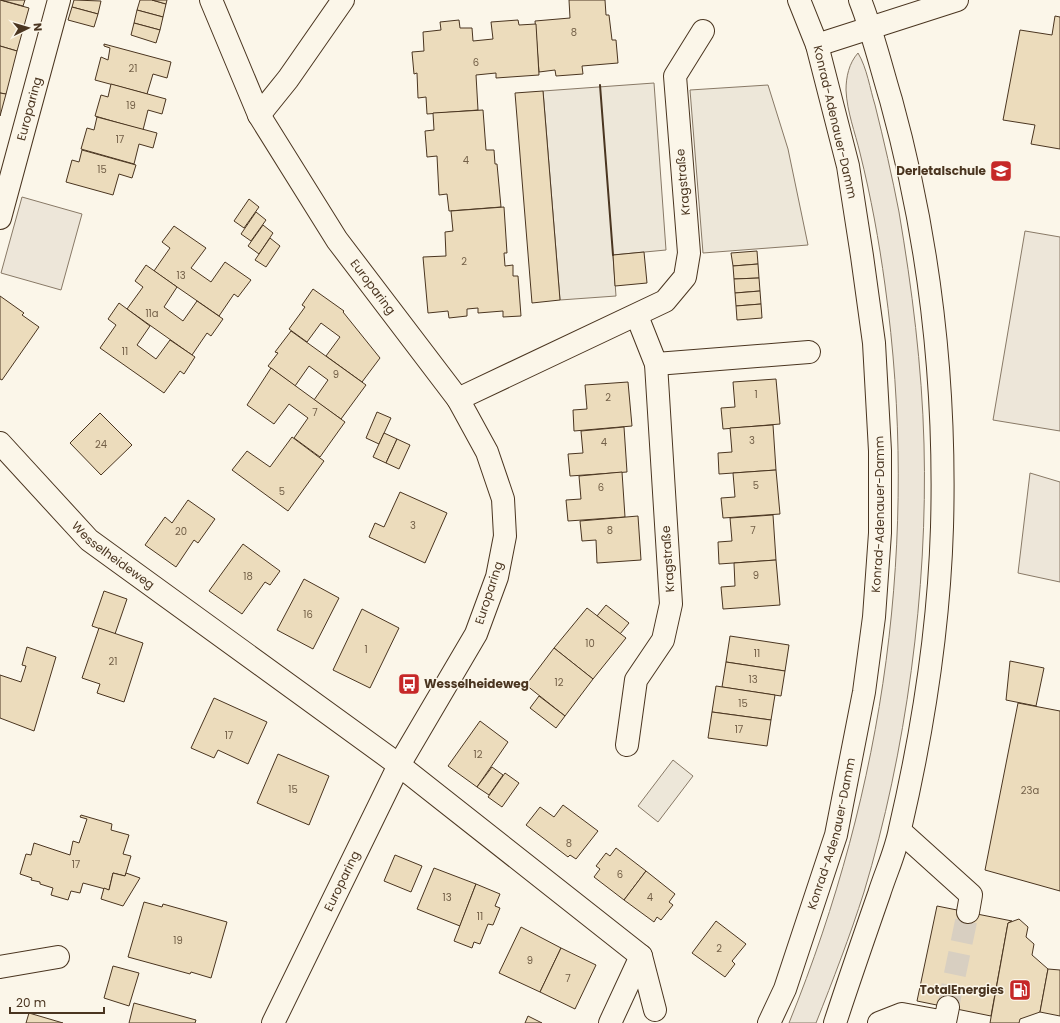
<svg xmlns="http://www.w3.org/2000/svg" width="1060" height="1023" font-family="Poppins,sans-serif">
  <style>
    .green { fill: #ede6d9; stroke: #887966 }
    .parking { fill: #ede7d9; stroke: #887966 }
    .building { fill: #ecdcbc; stroke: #4a3520 }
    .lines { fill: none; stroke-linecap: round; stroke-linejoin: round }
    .minor-tunnel { stroke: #d8cfc1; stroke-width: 22; stroke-dasharray: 22 11; stroke-linecap: butt }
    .minor-casing { stroke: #4a3520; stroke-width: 24 }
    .major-casing { stroke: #4a3520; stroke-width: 24 }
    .minor { stroke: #fbf6e9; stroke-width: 22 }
    .major { stroke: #fbf6e9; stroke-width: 22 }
    .wall { stroke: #4a3520; stroke-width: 2 }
    .labels { text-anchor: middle; stroke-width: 3; stroke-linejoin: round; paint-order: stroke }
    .number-label { font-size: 10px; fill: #725f47 }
    .street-label { font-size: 12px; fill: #4a3520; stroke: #fbf6e9 }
    .poi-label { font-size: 12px; font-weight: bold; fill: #4a3520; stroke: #fbf6e9; text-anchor: end }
  </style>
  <rect width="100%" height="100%" fill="#fbf6e9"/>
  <g class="green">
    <path d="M858,53C867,68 870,89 875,105C884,141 892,176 899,212C912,289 922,366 924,444C928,590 906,753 864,892C850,936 833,980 816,1023H789C885,787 920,538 885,285C879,241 871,197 860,153C855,132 847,112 846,90C846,77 849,63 858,53Z"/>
    <path d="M22,197L82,214L61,290L1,273Z"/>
    <path d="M1025,231L1060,237V431L993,420Z"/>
    <path d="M1030,473L1060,482V582L1018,573Z"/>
  </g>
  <g class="parking">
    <path d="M654,83L666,250L613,255L616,296L560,300L543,91Z"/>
    <path d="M768,85L788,149L808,245L703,253L690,90Z"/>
    <path d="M673,760L693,776L658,822L638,806Z"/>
  </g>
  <g class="building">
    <path d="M0,0L29,8L17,51L0,46Z"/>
    <path d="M1,0H25L23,6Z"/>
    <path d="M74,0L101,1L98,14L72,7Z"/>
    <path d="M140,0H152L166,4L163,17L137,10Z"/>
    <path d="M152,0H167L166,4Z"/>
    <path d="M569,0H605L606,15H609L612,40H616L618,63L582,66L583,74L556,76L555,70L539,72L535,21L570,18Z"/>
    <path d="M72,7L98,14L94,27L68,20Z"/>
    <path d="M137,10L163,17L160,30L134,23Z"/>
    <path d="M1055,16L1060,17V149L1031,144L1035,125L1003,120L1020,30L1052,35Z"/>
    <path d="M459,20L460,28H472L473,41L493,39L491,22L518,20L519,25L536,24L539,75L496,78V73L476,75L478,110L427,114L426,97L418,98L417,73L414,74L412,52L424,51L423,32L441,30L440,22Z"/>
    <path d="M134,23L160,30L156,43L131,35Z"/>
    <path d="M104,44L171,62L167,78L153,74L147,94L95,80L101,57L108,60L110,48L104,46Z"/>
    <path d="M0,46L17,51L6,94L0,93Z"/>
    <path d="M111,84L166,99L162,114L148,110L143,130L95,116L101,95L108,97Z"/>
    <path d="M543,91L560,300L532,303L515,93Z"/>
    <path d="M0,93L6,94L0,116Z"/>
    <path d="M483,110L486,150H494L495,164H497L501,207L449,211L447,194L439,195L437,156L427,157L425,131L434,130L433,113Z"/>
    <path d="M97,117L157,133L153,148L139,144L134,164L81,149L87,128L94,130Z"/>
    <path d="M82,150L136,165L132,178L119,174L113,195L66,182L72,160L79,162Z"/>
    <path d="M249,199L259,207L244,228L234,221Z"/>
    <path d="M504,207L507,253H504L505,266L513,265V276H518L521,316L503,317V311L478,313V308L467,309V316L449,318L448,311L428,313L423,257L446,256L445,232L453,231L451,211Z"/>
    <path d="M256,212L266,220L251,241L241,234Z"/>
    <path d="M263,225L273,233L259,254L248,246Z"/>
    <path d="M174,226L206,248L191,268L211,282L225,262L251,280L238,297L234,294L219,316L154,271L170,248L162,242Z"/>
    <path d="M270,238L280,246L266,267L255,260Z"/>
    <path d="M757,251L758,264L733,266L731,253Z"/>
    <path d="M644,252L647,283L615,286L613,255Z"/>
    <path d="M758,264L759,278L734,279L733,266Z"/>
    <path d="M146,265L177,287L164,307L183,321L197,301L223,319L211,336L207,333L192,355L127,309L143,287L135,281Z"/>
    <path d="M759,278L760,291L735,293L734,279Z"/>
    <path d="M313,289L344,311L343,312L380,358L362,382L326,356L340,337L321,323L307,342L289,329L305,307L302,305Z"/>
    <path d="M760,291L761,304L736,306L735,293Z"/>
    <path d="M0,296L24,313L22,315L39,327L2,380L0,379Z"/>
    <path d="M119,303L150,326L137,345L156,359L170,340L195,357L184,374L180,371L164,393L100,348L116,325L108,319Z"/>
    <path d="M761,304L762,318L737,320L736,306Z"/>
    <path d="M291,331L366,385L341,419L314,400L328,380L309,366L295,386L268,366L278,353L275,352Z"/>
    <path d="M271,368L345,422L320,457L294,438L308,418L289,404L274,424L247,405Z"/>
    <path d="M776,379L780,424L723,429L721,408L735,407L733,382Z"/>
    <path d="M628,382L632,426L574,431L573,410L587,409L585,385Z"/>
    <path d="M377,412L391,418L379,444L366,438Z"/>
    <path d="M100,413L132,445L101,475L70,443Z"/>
    <path d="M773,425L776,470L719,474L718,453L732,452L730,428Z"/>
    <path d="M624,427L627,472L570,476L568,454L583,453L581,431Z"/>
    <path d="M384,433L397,439L386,463L373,457Z"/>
    <path d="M292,437L324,461L288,511L232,470L247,451L270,467Z"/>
    <path d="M397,439L410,445L399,469L386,463Z"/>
    <path d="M776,470L780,514L723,518L721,498L735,497L733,473Z"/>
    <path d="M622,472L625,517L568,521L566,500L581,499L579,476Z"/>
    <path d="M400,492L447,513L425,563L369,537L375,523L384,527Z"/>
    <path d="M188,500L215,519L198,543L194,540L176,567L145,545L165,517L172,523Z"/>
    <path d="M773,515L776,560L719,564L718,542L732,541L730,518Z"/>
    <path d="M638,516L641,560L597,563L596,540L582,541L580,521Z"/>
    <path d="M243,544L280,571L270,585L265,582L242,614L209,591Z"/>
    <path d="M776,560L780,605L723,609L721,587L735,586L734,563Z"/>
    <path d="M304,579L339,598L313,649L277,630Z"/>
    <path d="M104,591L127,599L115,634L92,626Z"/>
    <path d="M606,605L629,623L620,634L597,616Z"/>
    <path d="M587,608L626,638L593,679L554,648Z"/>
    <path d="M362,609L399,628L370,688L333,670Z"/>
    <path d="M99,628L143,643L124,702L97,693L100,684L82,678Z"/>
    <path d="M730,636L789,645L785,671L726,662Z"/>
    <path d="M27,647L56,657L34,731L0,718V675L21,682L26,666L22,665Z"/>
    <path d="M554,648L593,679L565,716L526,685Z"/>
    <path d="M1010,661L1044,668L1036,706L1006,700Z"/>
    <path d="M726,662L785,671L781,696L722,687Z"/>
    <path d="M716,686L775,695L771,720L712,712Z"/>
    <path d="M539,696L565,716L556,728L530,708Z"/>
    <path d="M214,698L267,722L248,764L218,750L214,758L191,748Z"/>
    <path d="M1018,703L1060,711V891L985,870Z"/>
    <path d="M712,712L771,720L767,746L708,738Z"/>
    <path d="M480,721L508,742L477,787L448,766Z"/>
    <path d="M278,754L329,776L309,825L257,803Z"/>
    <path d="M492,767L503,775L489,795L477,787Z"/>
    <path d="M505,773L519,783L502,807L488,797Z"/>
    <path d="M563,805L598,831L576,859L570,855L568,857L526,825L540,807L554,817Z"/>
    <path d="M81,815L112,824L111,830L129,835L123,854L131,856L125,876L113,873L109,890L83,883L80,893L71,891L68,900L51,895L53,888L40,884V882L31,880L32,878L20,874L26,854L31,855L34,843L70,855L73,841L79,843L87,819L80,817Z"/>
    <path d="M616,848L646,871L624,900L594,877L600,869L596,866L606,853L610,856Z"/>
    <path d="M395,855L422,866L411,892L384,881Z"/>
    <path d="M434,868L476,884L460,926L417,909Z"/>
    <path d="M646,871L675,894L669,902L673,905L661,920L657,917L654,922L624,900Z"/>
    <path d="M113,873L125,876L126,873L140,878L123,906L101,899L104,888L109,890Z"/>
    <path d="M476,884L500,894L495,906L500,908L493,925L488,924L480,944L474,942L472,948L454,941Z"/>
    <path d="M144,902L162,907L163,904L227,922L211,978L191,972L190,974L128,957Z"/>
    <path d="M937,906L1012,921L1008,923L991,1016L917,1001Z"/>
    <path d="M1019,919L1028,927L1026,937L1034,944L1032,955L1048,969L1040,1012L1020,1019L1019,1023H990L1008,923Z"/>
    <path d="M716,921L746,944L732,961L735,964L725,977L692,953Z"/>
    <path d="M521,927L561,948L540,992L499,973Z"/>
    <path d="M561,948L596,965L575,1009L540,992Z"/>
    <path d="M113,966L139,973L129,1006L104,998Z"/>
    <path d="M1048,969L1060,970V1016L1040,1012Z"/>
    <path d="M134,1003L196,1020L195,1023H129Z"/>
    <path d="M29,1013L63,1023H26Z"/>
    <path d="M528,1016L542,1023H525Z"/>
  </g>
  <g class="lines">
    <path class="minor-tunnel" d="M948,1007L968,912"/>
    <g class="minor-casing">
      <g id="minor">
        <path id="s1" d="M211,0L259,115L337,240L458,399L487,452L503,499L505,536L497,577L476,634L399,765L273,1023"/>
        <path d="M817,45L957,0"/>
        <path d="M259,115L288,79L343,0"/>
        <path id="s2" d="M0,218L59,0"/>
        <path d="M656,364L809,352"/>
        <path d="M458,399L665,301L685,277L689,253L675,76L703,31"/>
        <path id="s3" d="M0,443L89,540L399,765L641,956L655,1010"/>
        <path d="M627,745L636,680L663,640L671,604L656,364L637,316"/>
        <path d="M900,831L971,895L968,912"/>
        <path d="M0,967L58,957"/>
        <path d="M610,1023L641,956"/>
        <path d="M879,1023L902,1014L945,1022L948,1007"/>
      </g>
    </g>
    <g class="major-casing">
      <g id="major">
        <path id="s4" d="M769,1023L785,989L836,835L864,692L874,617L880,533V451L874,343L862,256L848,166L817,45L799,0"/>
        <path d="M835,1023C849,980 864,937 879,894C886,872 896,851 900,829C923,730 939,628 942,527C946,384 929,238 891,100C881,67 873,33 860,0"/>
      </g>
    </g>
    <use href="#minor" class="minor"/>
    <use href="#major" class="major"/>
    <path class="wall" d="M600,85L613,255"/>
  </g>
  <defs>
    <g id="school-square" transform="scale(1.15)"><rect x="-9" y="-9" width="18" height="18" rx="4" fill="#c62828" stroke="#fbf6e9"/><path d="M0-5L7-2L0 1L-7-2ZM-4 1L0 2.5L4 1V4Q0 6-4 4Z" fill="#fff"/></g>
    <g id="bus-square" transform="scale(1.15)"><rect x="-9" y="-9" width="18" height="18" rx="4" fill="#c62828" stroke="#fbf6e9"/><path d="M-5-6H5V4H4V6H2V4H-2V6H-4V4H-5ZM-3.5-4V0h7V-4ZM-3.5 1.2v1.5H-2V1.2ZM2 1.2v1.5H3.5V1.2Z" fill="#fff"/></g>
    <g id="fuel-square" transform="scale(1.15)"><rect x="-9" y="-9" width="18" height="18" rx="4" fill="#c62828" stroke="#fbf6e9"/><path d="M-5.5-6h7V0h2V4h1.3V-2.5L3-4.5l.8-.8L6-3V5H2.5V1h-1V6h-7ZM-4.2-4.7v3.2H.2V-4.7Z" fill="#fff"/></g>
  </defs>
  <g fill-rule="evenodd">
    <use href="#school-square" x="1001" y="171"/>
    <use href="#bus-square" x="409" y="684"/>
    <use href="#fuel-square" x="1020" y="990"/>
  </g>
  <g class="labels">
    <g class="number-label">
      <text x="574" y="36">8</text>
      <text x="476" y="66">6</text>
      <text x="133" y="72">21</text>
      <text x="131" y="109">19</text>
      <text x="120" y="143">17</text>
      <text x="466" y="164">4</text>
      <text x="102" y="173">15</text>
      <text x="464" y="265">2</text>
      <text x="181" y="279">13</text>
      <text x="152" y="317">11a</text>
      <text x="125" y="355">11</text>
      <text x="336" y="378">9</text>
      <text x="756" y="398">1</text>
      <text x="608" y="401">2</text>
      <text x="315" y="416">7</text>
      <text x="752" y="444">3</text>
      <text x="604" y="446">4</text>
      <text x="101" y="448">24</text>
      <text x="756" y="489">5</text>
      <text x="601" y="491">6</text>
      <text x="282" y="495">5</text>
      <text x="413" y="529">3</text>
      <text x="610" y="534">8</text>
      <text x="753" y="534">7</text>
      <text x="181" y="535">20</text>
      <text x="756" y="579">9</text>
      <text x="248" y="580">18</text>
      <text x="308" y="618">16</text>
      <text x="590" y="647">10</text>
      <text x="366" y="653">1</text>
      <text x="757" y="657">11</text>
      <text x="113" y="665">21</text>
      <text x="753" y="683">13</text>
      <text x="559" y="686">12</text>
      <text x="743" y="707">15</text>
      <text x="739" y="733">17</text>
      <text x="229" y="739">17</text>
      <text x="478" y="758">12</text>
      <text x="293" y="793">15</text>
      <text x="1030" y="794">23a</text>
      <text x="569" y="847">8</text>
      <text x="76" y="868">17</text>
      <text x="620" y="878">6</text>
      <text x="447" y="901">13</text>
      <text x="650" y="901">4</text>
      <text x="480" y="920">11</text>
      <text x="178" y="944">19</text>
      <text x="719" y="952">2</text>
      <text x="530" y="964">9</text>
      <text x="568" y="982">7</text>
    </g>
    <g class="street-label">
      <text dy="4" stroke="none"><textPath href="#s2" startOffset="113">Europaring</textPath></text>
      <text transform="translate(835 122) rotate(77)" y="4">Konrad-Adenauer-Damm</text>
      <text transform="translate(683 182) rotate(-95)" y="4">Kragstraße</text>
      <text dy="4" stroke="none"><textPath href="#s1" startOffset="331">Europaring</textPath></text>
      <text dy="4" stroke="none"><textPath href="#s4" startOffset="524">Konrad-Adenauer-Damm</textPath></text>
      <text dy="4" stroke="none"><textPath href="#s3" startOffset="160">Wesselheideweg</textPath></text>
      <text transform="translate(668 559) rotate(-94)" y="4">Kragstraße</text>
      <text transform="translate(489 593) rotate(-72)" y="4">Europaring</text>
      <text dy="4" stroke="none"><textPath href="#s4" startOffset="200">Konrad-Adenauer-Damm</textPath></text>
      <text transform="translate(342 881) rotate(-64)" y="4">Europaring</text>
    </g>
    <g class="poi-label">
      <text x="986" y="175">Derletalschule</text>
      <text x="424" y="688" text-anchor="start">Wesselheideweg</text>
      <text x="1004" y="994">TotalEnergies</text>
    </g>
  </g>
  <g transform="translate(28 28) rotate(85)" stroke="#fbf6e9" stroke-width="3" paint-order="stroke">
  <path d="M0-3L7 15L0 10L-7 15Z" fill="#4a3520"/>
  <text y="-6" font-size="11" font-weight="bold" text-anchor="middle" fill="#4a3520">N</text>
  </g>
  <path d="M10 1007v6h94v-6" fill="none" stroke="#4a3520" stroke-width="2"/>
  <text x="16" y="1007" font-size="12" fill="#4a3520" stroke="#fbf6e9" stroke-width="3" paint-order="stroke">20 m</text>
</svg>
